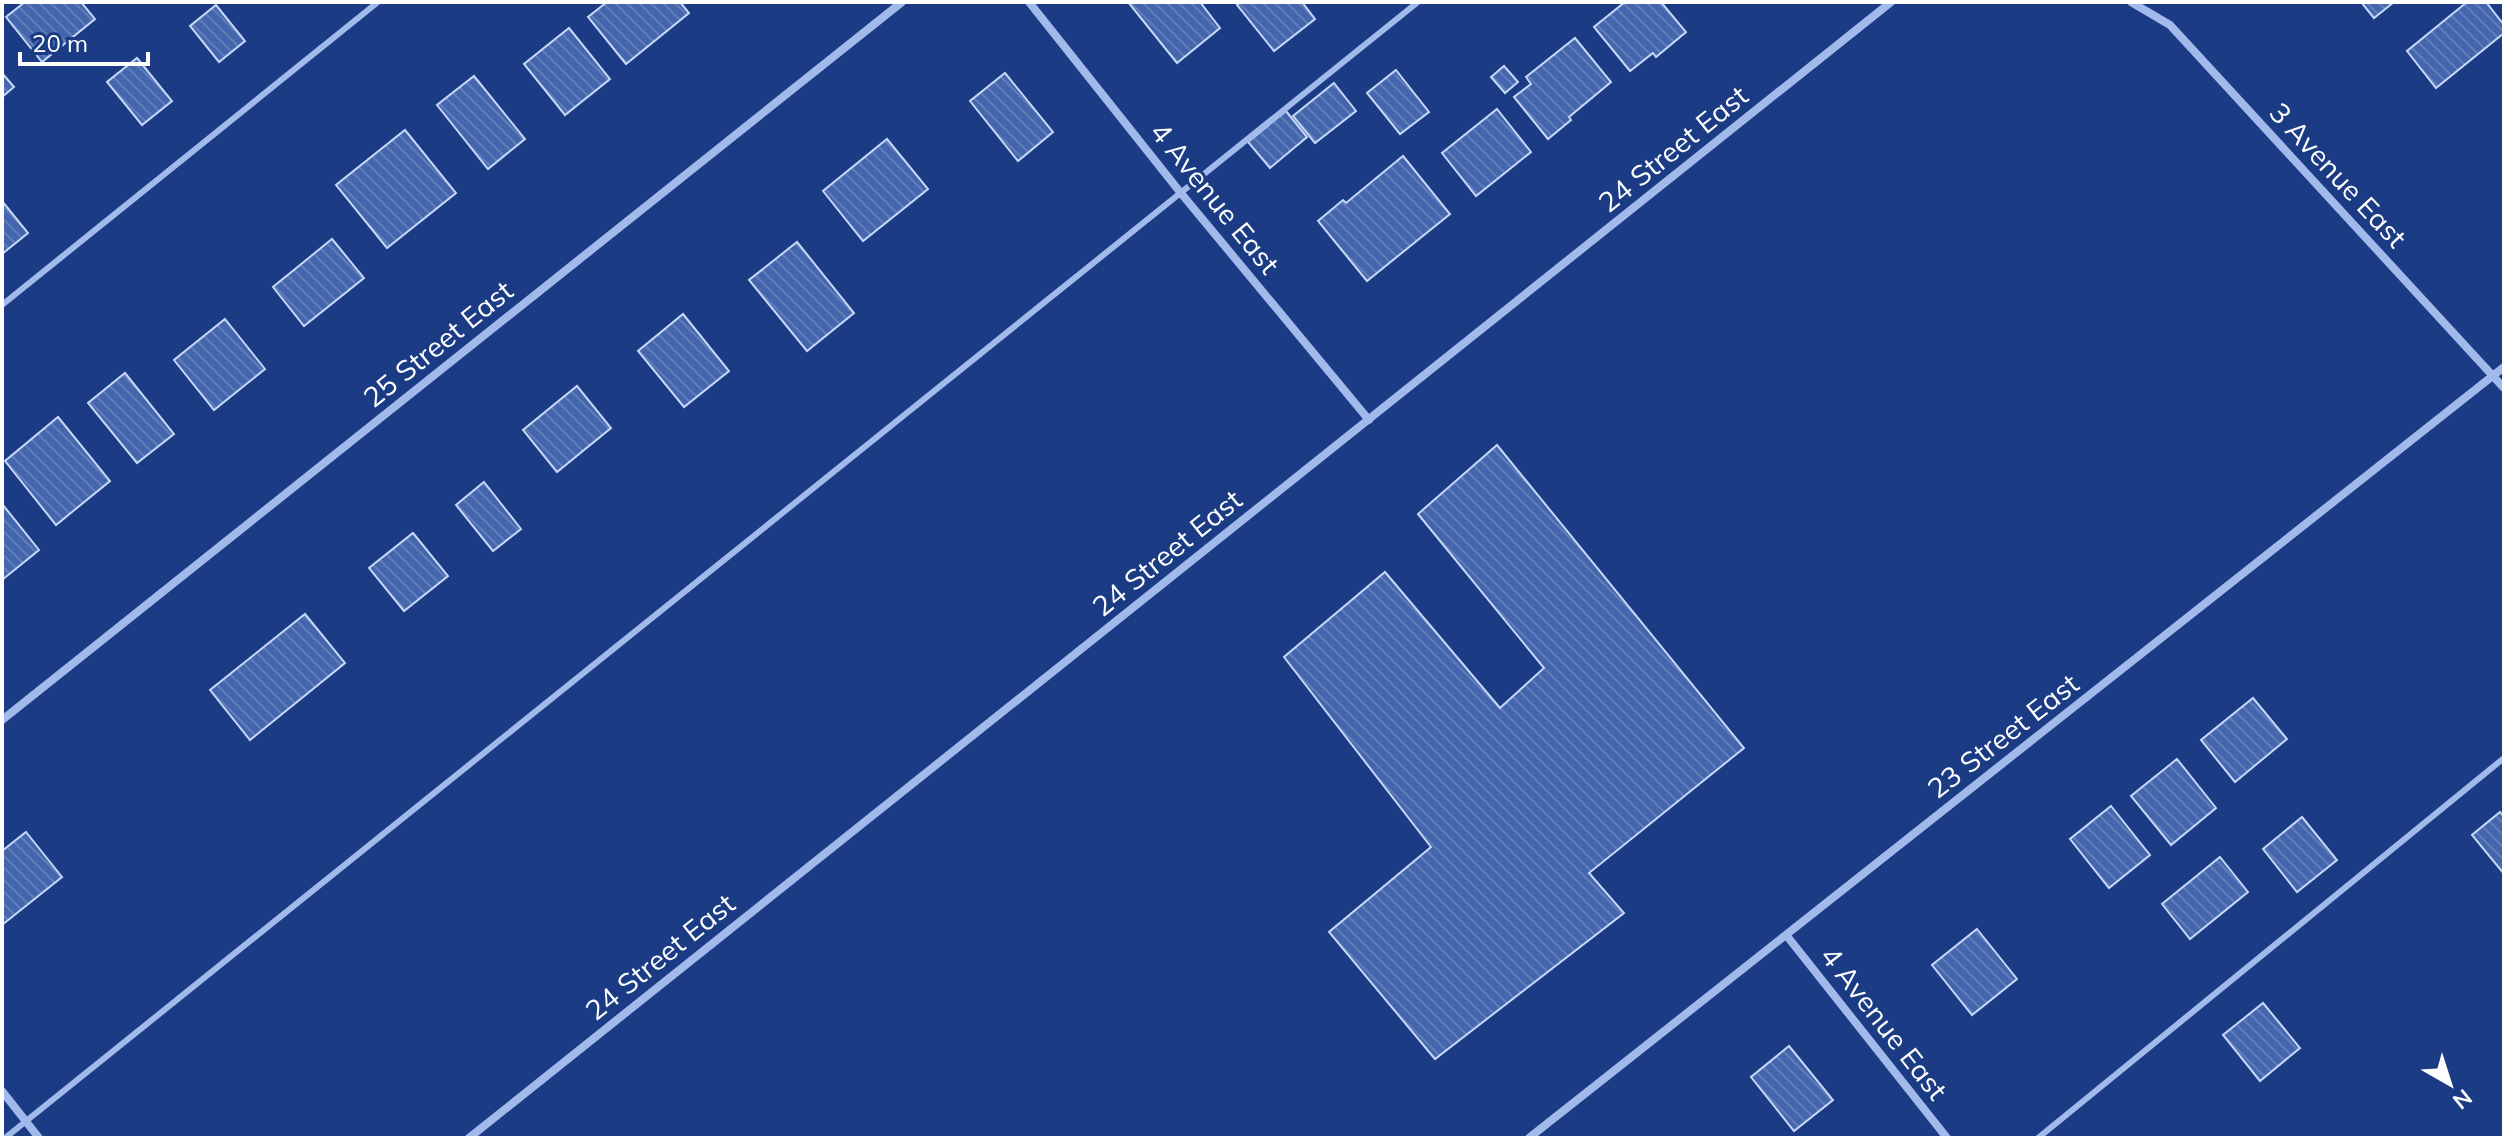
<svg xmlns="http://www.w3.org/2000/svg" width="2506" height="1140" font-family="Mulish,sans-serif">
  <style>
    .building { fill: url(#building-back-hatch); stroke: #c6d7f8; stroke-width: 2 }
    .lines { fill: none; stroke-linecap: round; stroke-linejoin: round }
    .lane { stroke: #a1baeb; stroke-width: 6 }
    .street { stroke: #a1baeb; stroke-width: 8 }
    .labels { text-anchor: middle; stroke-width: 6; stroke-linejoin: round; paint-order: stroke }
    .street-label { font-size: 28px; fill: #fff; stroke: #1b3c84 }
  </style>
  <defs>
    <pattern id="building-back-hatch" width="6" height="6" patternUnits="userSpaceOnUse" patternTransform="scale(2)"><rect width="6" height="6" fill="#4466ad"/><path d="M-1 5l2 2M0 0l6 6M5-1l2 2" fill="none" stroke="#607db9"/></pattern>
  </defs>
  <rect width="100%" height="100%" fill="#1b3c84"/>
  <g class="building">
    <path d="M25,2H81L95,19L42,62L6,17Z"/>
    <path d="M607,2H680L689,13L626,64L588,17Z"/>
    <path d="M1128,2H1200L1220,28L1177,63Z"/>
    <path d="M1241,2H1302L1315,19L1274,51L1237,5Z"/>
    <path d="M1625,2H1661L1686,32L1656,57L1653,53L1630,71L1594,27Z"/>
    <path d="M2361,2H2394L2374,18Z"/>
    <path d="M2467,2H2486L2504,25V33L2436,88L2407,51Z"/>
    <path d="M216,5L245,41L219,62L190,26Z"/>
    <path d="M569,28L610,79L565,115L524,64Z"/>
    <path d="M1575,38L1611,82L1569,117L1571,120L1548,139L1514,97L1531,84L1526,77Z"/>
    <path d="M137,58L172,101L142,125L107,82Z"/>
    <path d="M1504,66L1518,82L1505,93L1491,77Z"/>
    <path d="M1396,70L1429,112L1400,134L1367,93Z"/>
    <path d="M2,73L14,87L2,97Z"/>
    <path d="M1005,73L1053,132L1018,161L970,101Z"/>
    <path d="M474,76L525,139L488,169L437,105Z"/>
    <path d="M1334,83L1356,111L1315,143L1293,116Z"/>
    <path d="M1497,109L1531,152L1476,196L1442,153Z"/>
    <path d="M1286,111L1307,137L1270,168L1248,142Z"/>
    <path d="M405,130L456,193L387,248L336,185Z"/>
    <path d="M887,139L928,189L863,241L823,191Z"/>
    <path d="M1403,156L1450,214L1367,281L1318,221L1343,200L1346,203Z"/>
    <path d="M2,201L28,233L2,254Z"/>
    <path d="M332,239L364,278L304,326L273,287Z"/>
    <path d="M797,242L854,313L807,351L749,280Z"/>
    <path d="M683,314L729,371L684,407L638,351Z"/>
    <path d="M225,319L265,369L214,410L174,360Z"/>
    <path d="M125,373L174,434L137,463L88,403Z"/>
    <path d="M577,386L611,428L557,472L523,430Z"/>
    <path d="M58,417L110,481L56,525L5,461Z"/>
    <path d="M1497,445L1744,748L1589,873L1624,913L1435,1059L1329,932L1431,847L1284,657L1385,572L1500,708L1544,668L1418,514Z"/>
    <path d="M484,482L521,529L493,551L456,505Z"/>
    <path d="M3,505L39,550L2,580V506Z"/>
    <path d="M413,533L448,576L404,611L369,568Z"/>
    <path d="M305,614L345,663L250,740L210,690Z"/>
    <path d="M2253,698L2287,739L2235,782L2201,740Z"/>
    <path d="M2177,759L2216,808L2171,845L2131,796Z"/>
    <path d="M2111,806L2150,855L2109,888L2070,839Z"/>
    <path d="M2500,812L2504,817V874L2472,835Z"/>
    <path d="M2302,817L2337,860L2297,892L2263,849Z"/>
    <path d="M26,832L62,877L2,925V851Z"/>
    <path d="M2220,857L2248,892L2190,939L2162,904Z"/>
    <path d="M1977,929L2017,979L1972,1015L1932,965Z"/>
    <path d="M2263,1003L2300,1048L2260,1081L2223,1035Z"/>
    <path d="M1789,1046L1833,1100L1794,1131L1751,1077Z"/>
  </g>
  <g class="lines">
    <g class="lane">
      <path d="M2,305L378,2"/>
      <path d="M5,1138L1418,2"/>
      <path d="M2038,1138L2504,758"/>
    </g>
    <g class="street">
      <path d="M1029,2L1180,192L1369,420"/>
      <path d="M2131,2L2170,25L2504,388"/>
      <path d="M2,720L902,2"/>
      <path d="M1787,936L1947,1138"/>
      <path d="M2,1091L39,1138"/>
      <path d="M469,1138L1891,2"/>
      <path d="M1529,1138L2504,367"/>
    </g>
  </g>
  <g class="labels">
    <g class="street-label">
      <text transform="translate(1673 149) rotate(-39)" y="10">24 Street East</text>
      <text transform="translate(2338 175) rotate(47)" y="10">3 Avenue East</text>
      <text transform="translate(1215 198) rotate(51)" y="10">4 Avenue East</text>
      <text transform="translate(438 344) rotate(-39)" y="10">25 Street East</text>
      <text transform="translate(1167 553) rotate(-39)" y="10">24 Street East</text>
      <text transform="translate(2003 736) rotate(-38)" y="10">23 Street East</text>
      <text transform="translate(660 957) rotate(-39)" y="10">24 Street East</text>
      <text transform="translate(1884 1023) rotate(52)" y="10">4 Avenue East</text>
    </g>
  </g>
  <rect width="2506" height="1140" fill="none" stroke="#ffffff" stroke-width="8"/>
  <g transform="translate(2450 1084) rotate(141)" stroke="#1b3c84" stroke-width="6" paint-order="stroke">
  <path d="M0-6L14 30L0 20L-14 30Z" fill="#ffffff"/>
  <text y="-12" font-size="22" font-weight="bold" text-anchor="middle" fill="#ffffff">N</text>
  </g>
  <path d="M20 52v12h128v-12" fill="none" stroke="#ffffff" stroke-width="4"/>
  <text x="32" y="52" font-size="24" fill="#ffffff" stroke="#1b3c84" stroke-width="6" paint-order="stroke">20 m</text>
</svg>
